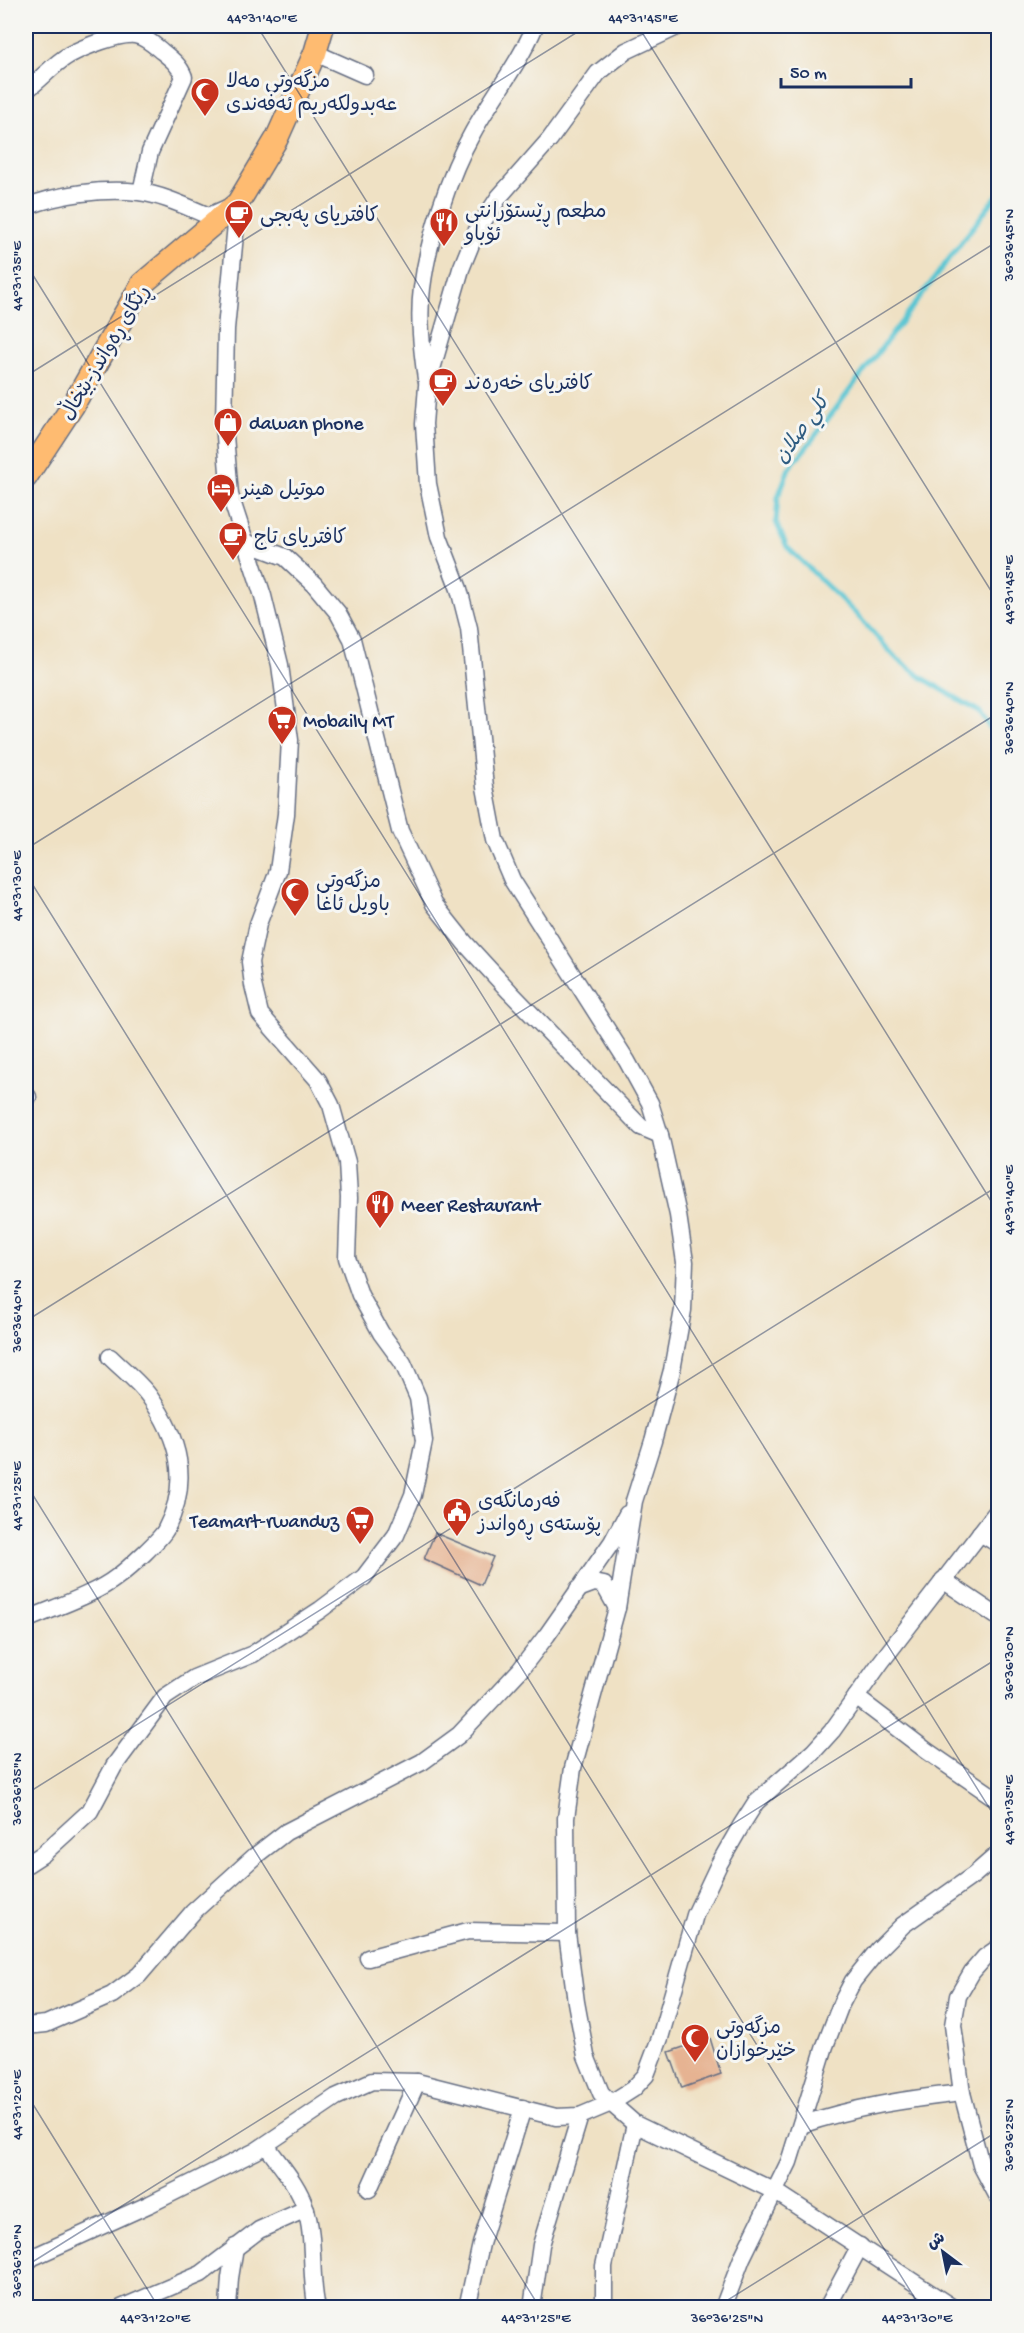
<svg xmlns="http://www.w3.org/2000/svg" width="1024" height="2333" font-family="'Gochi Hand','Playpen Sans Arabic',sans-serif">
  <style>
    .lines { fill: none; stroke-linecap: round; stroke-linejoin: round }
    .stream { stroke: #59c5d2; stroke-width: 5 }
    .building { fill: #e6b392 }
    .minor-casing { stroke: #656d82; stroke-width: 19 }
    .major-casing { stroke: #656d82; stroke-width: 25 }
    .minor { stroke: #fff; stroke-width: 16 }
    .major { stroke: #febb71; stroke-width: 22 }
    .ticks { fill: none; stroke: #1b2f5e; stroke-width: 1.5; stroke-opacity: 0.45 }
    .labels { text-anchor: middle; stroke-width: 6; stroke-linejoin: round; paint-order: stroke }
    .poi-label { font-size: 20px; fill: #1b2f5e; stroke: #f6f6f2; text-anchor: start }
    .street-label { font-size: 20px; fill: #1b2f5e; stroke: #f6f6f2 }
    .water-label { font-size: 21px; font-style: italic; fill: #2e5c81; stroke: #f6f6f2 }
    .neatline { fill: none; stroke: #1b2f5e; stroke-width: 2 }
    .ticks-label { font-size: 15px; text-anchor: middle; fill: #1b2f5e }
  </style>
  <rect width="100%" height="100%" fill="#f6f6f2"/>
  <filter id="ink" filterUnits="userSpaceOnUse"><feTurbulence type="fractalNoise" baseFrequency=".0167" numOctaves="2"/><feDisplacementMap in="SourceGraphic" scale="12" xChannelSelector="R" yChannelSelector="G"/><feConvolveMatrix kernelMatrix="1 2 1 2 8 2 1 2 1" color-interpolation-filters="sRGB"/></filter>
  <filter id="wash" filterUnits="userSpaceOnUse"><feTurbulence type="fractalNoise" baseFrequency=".008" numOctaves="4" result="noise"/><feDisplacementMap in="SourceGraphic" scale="24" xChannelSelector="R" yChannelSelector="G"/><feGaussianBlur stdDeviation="1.35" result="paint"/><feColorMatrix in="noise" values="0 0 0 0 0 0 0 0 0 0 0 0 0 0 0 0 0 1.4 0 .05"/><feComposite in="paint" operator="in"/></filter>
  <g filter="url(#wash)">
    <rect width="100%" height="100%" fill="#efe1c4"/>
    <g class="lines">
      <g class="stream">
        <path d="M998,194L806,448L789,468L778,497L776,522L787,547L857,615L895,657L921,677L980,712L998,741"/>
        <path d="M998,865V893"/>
      </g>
    </g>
    <g id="blocks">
      <g class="building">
        <path d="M435,1533L493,1557L481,1585L424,1559Z"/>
        <path d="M710,2038L721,2074L682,2088L669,2052Z"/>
      </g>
    </g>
  </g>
  <g filter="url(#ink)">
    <use href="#blocks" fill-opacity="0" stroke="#656d82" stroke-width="1.5"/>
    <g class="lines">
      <g class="minor-casing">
        <g id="minor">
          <path d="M679,26L626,51L598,73L550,139L499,197L476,232L461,269L427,386L424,424L428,484L439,537L459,589L469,628L485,787L495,840L512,880L627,1061L650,1103L660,1135L678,1215L685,1262L683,1310L672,1370L653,1441L634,1501L617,1608L573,1768L566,1818L567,1933L576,2002L586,2056L601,2093L611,2103L635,2124L776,2192L953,2308"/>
          <path d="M315,53L365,75"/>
          <path d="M26,90C41,80 53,64 69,55C84,47 119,33 135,35C143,36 153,44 159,49C170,58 179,64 184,77L150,152L141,192"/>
          <path d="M26,207C58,194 104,188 139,192C163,195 187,207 209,216L227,208"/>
          <path d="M426,379C422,350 418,318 422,288C428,240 449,174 473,132C493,96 519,64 535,26"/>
          <path d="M245,542L285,557L314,584L338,613L352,639L400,831L434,904L465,943L510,992L641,1127L660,1135"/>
          <path d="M26,1096L28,1097"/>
          <path d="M980,1533L998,1544"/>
          <path d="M943,1580L998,1617"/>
          <path d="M578,1589L594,1583L604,1585L617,1608"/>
          <path d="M26,1620C53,1608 94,1595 117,1577C127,1570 162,1538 166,1529C191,1481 179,1438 149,1396C139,1382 123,1370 110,1357"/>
          <path d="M856,1697L927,1751L998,1800"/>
          <path d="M26,1865L43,1854L90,1811L114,1766L165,1697L194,1678L253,1654L320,1610L364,1577L396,1535L413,1495L424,1441L418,1398L403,1363L381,1333L360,1295L347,1258L349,1198L347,1162L331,1105L318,1080L260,1014L253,985L250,962L258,924L278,871L286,814L290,740L280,665L263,596L230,495L224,424L226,329L238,203"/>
          <path d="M998,1948L985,1957L972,1972L958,1996L953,2025L962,2093L981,2165L998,2197"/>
          <path d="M368,1958L468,1931L567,1933"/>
          <path d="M26,2026L46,2024L112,1995L139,1975L193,1912L255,1856L286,1832L422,1762L459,1735L520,1670L547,1635L612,1542L627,1514"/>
          <path d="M801,2125C854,2107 907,2099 962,2093"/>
          <path d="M266,2145C279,2164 298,2184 305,2207C316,2239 309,2275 317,2308"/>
          <path d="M369,2189L417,2082"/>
          <path d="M26,2263L33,2257L150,2204L256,2151L336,2097L372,2081L417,2082L556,2117L580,2116L611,2103L633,2089L646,2075L660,2038L695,1915L719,1864L742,1824L756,1802L813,1752L832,1731L881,1662L998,1510"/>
          <path d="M121,2308L201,2274L259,2230L306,2209"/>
          <path d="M228,2308L230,2278L235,2247"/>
          <path d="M467,2308L481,2244L523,2108"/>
          <path d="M532,2308L541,2245L580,2116"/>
          <path d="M604,2308V2266L635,2124"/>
          <path d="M723,2308L742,2258L789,2162L825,2046L841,2004L853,1981L878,1950L903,1925L974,1875L998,1854"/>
          <path d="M827,2308L860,2246"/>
        </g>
      </g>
      <g class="major-casing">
        <path id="major" d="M26,477L72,407L142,284L238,203L277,138L315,53L323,26"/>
      </g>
      <use href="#minor" class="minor"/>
      <use href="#major" class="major"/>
    </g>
  </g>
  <path class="ticks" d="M257,26L998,1212M638,26L998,602M26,264L998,1822M26,376L587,26M26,849L998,241M26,874L921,2308M26,1321L998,713M26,1484L540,2308M26,1794L998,1186M26,2093L159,2308M26,2266L998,1658M715,2308L998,2131"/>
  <defs>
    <g id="mosque-pin" transform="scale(1.5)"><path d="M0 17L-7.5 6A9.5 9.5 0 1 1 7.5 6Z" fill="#c8321e" stroke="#f6f6f2"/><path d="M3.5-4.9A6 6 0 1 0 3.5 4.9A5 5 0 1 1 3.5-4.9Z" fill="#fff"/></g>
    <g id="cafe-pin" transform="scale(1.5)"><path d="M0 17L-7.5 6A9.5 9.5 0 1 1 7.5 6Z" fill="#c8321e" stroke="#f6f6f2"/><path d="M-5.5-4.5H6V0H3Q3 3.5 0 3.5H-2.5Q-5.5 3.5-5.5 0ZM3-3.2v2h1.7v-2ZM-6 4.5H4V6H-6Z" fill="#fff"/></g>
    <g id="restaurant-pin" transform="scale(1.5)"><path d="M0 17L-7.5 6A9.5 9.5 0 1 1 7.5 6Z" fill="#c8321e" stroke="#f6f6f2"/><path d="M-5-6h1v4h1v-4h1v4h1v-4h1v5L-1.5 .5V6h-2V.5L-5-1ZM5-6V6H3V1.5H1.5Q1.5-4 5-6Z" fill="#fff"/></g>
    <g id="shop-pin" transform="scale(1.5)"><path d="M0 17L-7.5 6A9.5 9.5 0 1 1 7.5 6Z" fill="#c8321e" stroke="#f6f6f2"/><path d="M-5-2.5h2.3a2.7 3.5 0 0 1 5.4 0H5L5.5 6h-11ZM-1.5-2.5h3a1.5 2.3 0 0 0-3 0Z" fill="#fff"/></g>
    <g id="hotel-pin" transform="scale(1.5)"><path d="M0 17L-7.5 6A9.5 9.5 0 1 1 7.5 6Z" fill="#c8321e" stroke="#f6f6f2"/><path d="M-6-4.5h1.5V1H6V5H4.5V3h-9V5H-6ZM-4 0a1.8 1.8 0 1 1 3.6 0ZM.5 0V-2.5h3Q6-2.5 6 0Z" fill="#fff"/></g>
    <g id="supermarket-pin" transform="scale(1.5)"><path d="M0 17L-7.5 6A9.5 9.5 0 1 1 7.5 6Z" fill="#c8321e" stroke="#f6f6f2"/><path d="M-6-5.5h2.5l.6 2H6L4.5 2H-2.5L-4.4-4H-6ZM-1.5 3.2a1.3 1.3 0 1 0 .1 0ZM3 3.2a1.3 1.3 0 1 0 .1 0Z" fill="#fff"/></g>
    <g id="civic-pin" transform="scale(1.5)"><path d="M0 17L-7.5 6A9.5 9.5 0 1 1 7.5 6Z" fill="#c8321e" stroke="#f6f6f2"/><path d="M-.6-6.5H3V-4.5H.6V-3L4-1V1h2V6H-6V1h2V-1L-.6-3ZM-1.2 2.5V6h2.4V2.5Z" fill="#fff"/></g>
  </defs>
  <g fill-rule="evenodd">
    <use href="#mosque-pin" x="205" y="92"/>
    <use href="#cafe-pin" x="239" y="214"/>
    <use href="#restaurant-pin" x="444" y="222"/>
    <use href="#cafe-pin" x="443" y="382"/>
    <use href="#shop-pin" x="228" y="422"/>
    <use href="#hotel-pin" x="221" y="488"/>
    <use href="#cafe-pin" x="233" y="536"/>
    <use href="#supermarket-pin" x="282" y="720"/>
    <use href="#mosque-pin" x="295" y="892"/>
    <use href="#restaurant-pin" x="380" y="1204"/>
    <use href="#civic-pin" x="457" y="1512"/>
    <use href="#supermarket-pin" x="360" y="1520"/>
    <use href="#mosque-pin" x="695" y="2038"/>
  </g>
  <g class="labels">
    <g class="poi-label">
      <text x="226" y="87">مزگەوتی مەلا<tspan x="226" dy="23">عەبدولکەریم ئەفەندی</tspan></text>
      <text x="465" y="217">مطعم ڕێستۆرانتی<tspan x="465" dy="23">ئۆباو</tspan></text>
      <text x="260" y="221">کافتریای پەبجی</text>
      <text x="464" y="389">کافتریای خەرەند</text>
      <text x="249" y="429">dawan phone</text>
      <text x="242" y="495">موتيل هينر</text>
      <text x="254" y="543">کافتریای تاج</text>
      <text x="303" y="727">Mobaily MT</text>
      <text x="316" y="887">مزگەوتی<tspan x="316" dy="23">باویل ئاغا</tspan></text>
      <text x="401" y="1211">Meer Restaurant</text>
      <text x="478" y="1507">فەرمانگەی<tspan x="478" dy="23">پۆستەی ڕەواندز</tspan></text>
      <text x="339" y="1527" text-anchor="end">Teamart-rwanduz</text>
      <text x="716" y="2033">مزگەوتی<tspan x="716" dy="23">خێرخوازان</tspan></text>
    </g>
    <g class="street-label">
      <text transform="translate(104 352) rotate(-59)" y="7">ڕێگای ڕەواندز-بێخاڵ</text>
    </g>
    <g class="water-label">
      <text transform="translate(801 428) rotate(-54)" y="7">كلي صلان</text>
    </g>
  </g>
  <rect width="1024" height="2333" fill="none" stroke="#f6f6f2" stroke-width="66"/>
  <g transform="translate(943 2252) rotate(328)" stroke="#f6f6f2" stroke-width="4.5" paint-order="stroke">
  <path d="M0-4.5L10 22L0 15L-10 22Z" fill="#1b2f5e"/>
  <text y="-9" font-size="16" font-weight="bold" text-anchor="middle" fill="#1b2f5e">ش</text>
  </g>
  <path d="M781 78v9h130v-9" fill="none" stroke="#1b2f5e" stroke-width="3"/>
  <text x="790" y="78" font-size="18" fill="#1b2f5e" stroke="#f6f6f2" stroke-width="4.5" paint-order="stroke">50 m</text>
  <rect x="33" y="33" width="958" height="2267" class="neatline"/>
  <g class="ticks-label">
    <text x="262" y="22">44°31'40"E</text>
    <text x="643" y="22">44°31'45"E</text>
    <text transform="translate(1008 245) rotate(-90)" y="5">36°36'45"N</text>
    <text transform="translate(16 276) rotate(-90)" y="5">44°31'35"E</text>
    <text transform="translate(1008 590) rotate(-90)" y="5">44°31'45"E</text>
    <text transform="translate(1008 718) rotate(-90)" y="5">36°36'40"N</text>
    <text transform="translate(16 886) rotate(-90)" y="5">44°31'30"E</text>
    <text transform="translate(1008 1200) rotate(-90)" y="5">44°31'40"E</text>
    <text transform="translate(16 1316) rotate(-90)" y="5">36°36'40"N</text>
    <text transform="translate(16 1496) rotate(-90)" y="5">44°31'25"E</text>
    <text transform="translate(1008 1663) rotate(-90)" y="5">36°36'30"N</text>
    <text transform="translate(16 1789) rotate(-90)" y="5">36°36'35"N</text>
    <text transform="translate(1008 1810) rotate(-90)" y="5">44°31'35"E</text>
    <text transform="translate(16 2105) rotate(-90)" y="5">44°31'20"E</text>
    <text transform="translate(1008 2135) rotate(-90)" y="5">36°36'25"N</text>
    <text transform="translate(16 2261) rotate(-90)" y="5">36°36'30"N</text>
    <text x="155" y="2322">44°31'20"E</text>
    <text x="536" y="2322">44°31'25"E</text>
    <text x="727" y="2322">36°36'25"N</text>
    <text x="917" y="2322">44°31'30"E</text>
  </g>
</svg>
